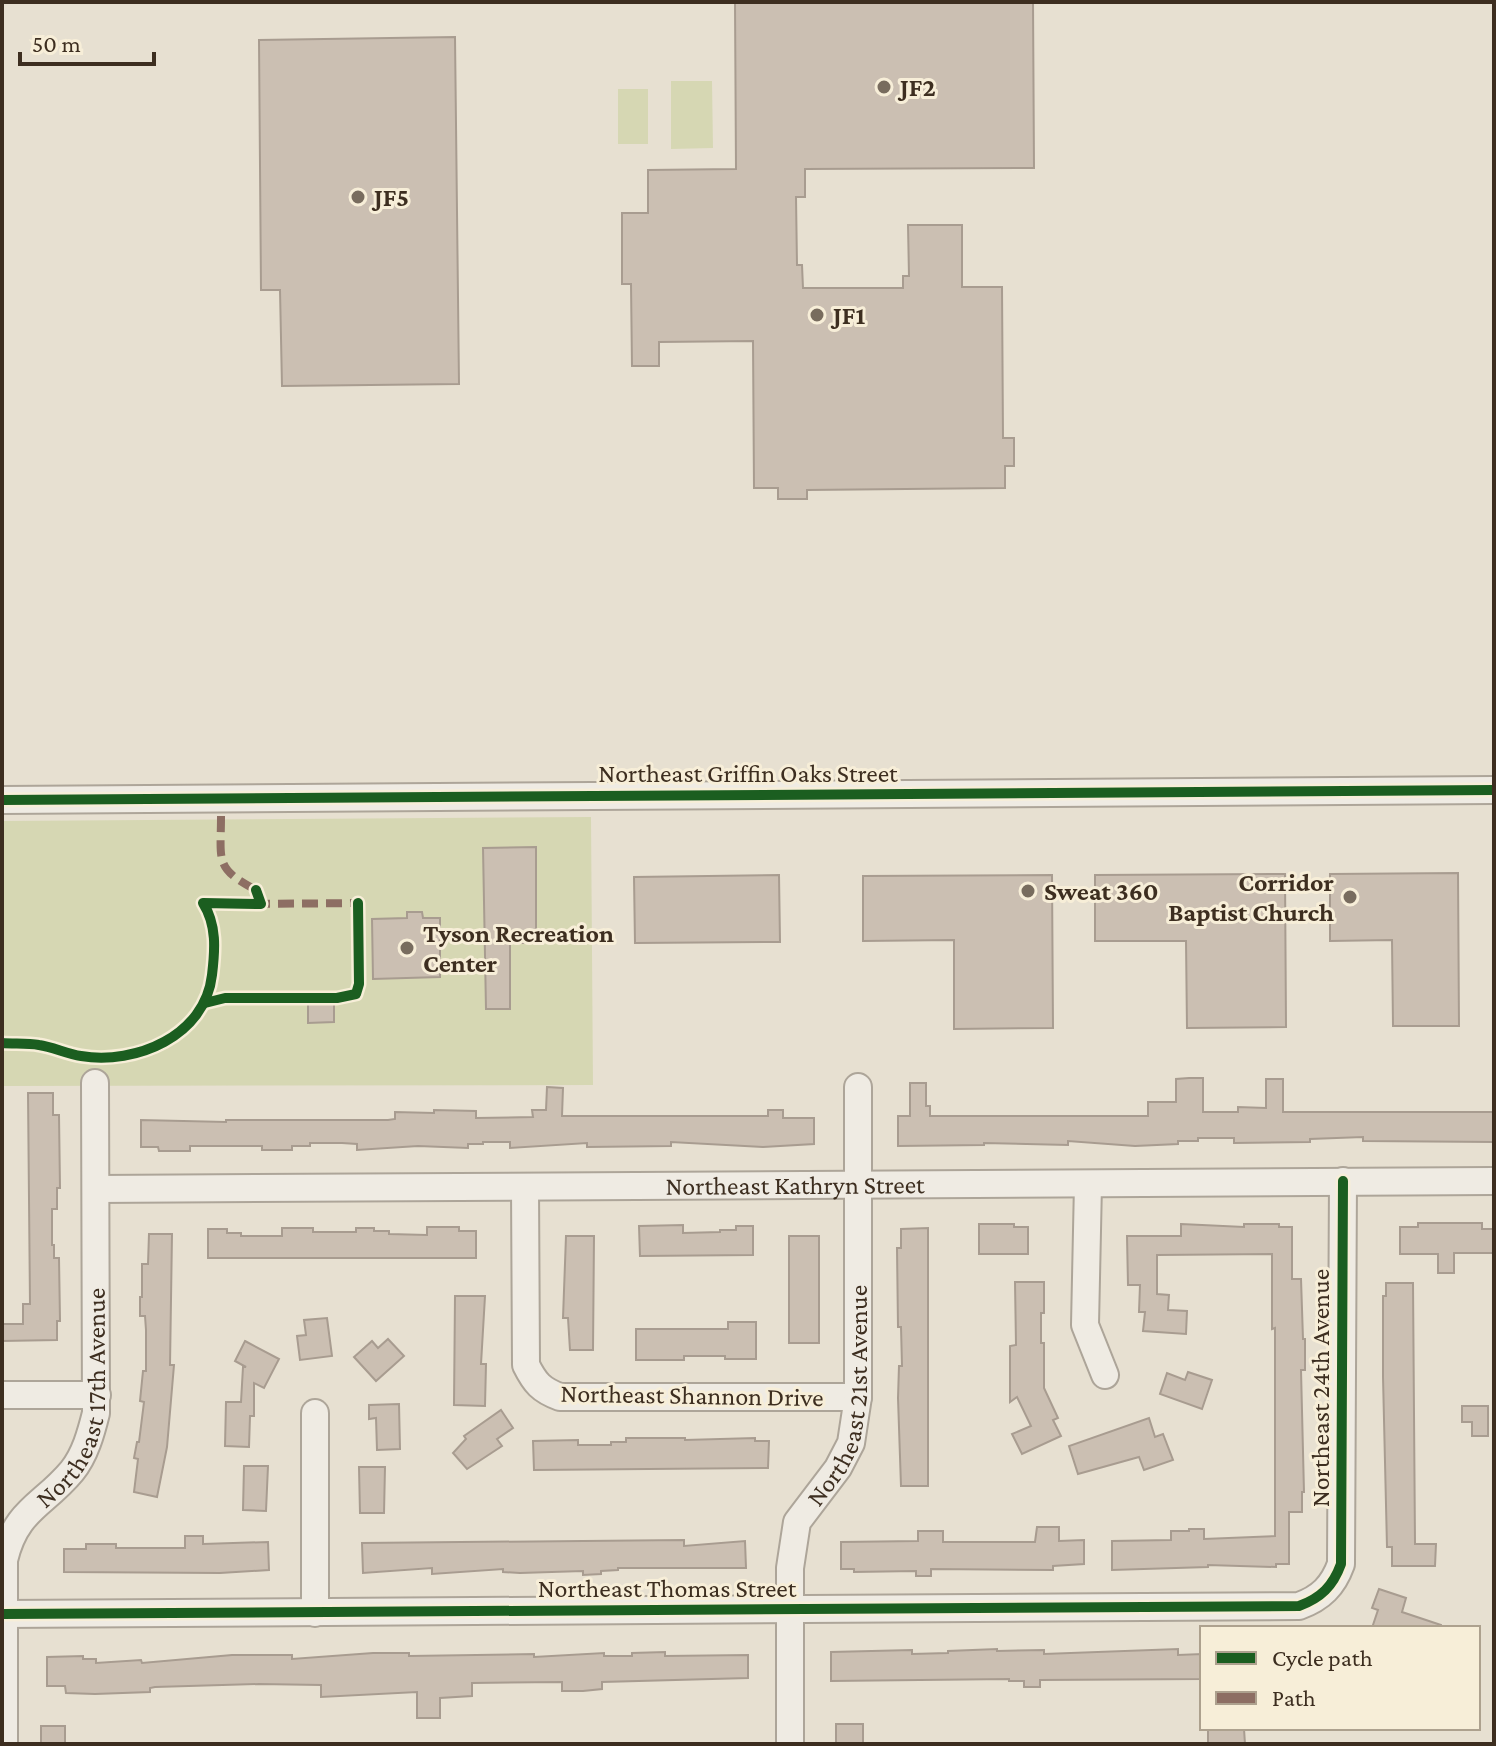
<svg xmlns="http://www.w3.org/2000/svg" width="1496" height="1746" font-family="'Crimson Pro',serif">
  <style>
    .green { fill: #d6d7b3 }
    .building { fill: #cbbfb2; stroke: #a89c90; stroke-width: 2 }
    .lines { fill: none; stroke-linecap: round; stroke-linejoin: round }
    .minor-casing { stroke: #ada599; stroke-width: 30 }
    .minor { stroke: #efebe3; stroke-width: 26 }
    .quiet { stroke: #8d6e63; stroke-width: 8; stroke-dasharray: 16 8; stroke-linecap: butt }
    .cycleway-casing { stroke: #f7eed8; stroke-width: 15 }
    .cycleway { stroke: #1b5e20; stroke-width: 10 }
    .poi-dot { fill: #786c5e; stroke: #f7eed8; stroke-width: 3 }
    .labels { text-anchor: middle; stroke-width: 6; stroke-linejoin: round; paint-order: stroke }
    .poi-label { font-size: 26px; font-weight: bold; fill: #3d2e20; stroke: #f7eed8; text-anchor: start }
    .street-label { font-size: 26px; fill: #3d2e20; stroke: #f7eed8 }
  </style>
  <rect width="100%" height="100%" fill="#e7e0d1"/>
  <g class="green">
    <path d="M671,81H712L713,148L671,149Z"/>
    <rect x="618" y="89" width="30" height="55"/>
    <path d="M591,817L593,1085L2,1086V821Z"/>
  </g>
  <g class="building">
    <path d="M735,2H1033L1034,168L805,169V197H796L797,265H802L803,288H903V276H909L908,225H962V287H1002L1003,438H1014V466H1005V488L807,490V499H778V488H754L753,341L659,342V366H632L631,284H622V213H648V170L736,169Z"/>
    <path d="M455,37L459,384L282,386L280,290H261L259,40Z"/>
    <path d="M536,847V943H510V1009H486L483,848Z"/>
    <path d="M1458,873L1459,1026H1393L1392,940L1330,941V874Z"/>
    <path d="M1285,874L1286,1027L1187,1028L1186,941H1095V875Z"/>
    <path d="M779,875L780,942L635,943L634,877Z"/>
    <path d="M1052,875L1053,1028L954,1029V940L863,941V876Z"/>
    <path d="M407,912H422L423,918H440V977L373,979L372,919L407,918Z"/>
    <path d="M308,1003H334V1022L308,1023Z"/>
    <path d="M1189,1078H1203V1112H1238V1107L1266,1108V1079H1283V1112H1494V1142L1363,1141V1137L1310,1139V1142L1234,1143V1138H1198V1141H1178V1144L1135,1146L1068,1141V1145L984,1143V1145L898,1146V1116H910V1083H926V1106H930V1116H1148V1102H1176V1079Z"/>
    <path d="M547,1087L563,1088L562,1116H768V1110H783V1118H814V1144L763,1147L671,1142V1146L587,1147V1143L510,1148V1142H483V1144H468V1148L418,1146L357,1150V1144L342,1143H310V1146H292V1150H262V1146H190V1151H159L158,1147H141V1120L226,1122V1120H388L395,1119V1112L434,1113V1110L476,1111V1118L533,1117L532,1110H546Z"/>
    <path d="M28,1093H53V1115H59L60,1188H57V1209H52V1245H54V1258H59L60,1321H57V1340L2,1341V1324H23V1304H30Z"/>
    <path d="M1418,1223H1482V1229H1494V1253H1454V1273H1438V1254H1400V1227H1418Z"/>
    <path d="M979,1224H1014V1227H1028V1254H979Z"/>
    <path d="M1181,1224L1244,1227V1224H1279V1227H1292V1279H1301L1303,1339H1305V1370H1301L1304,1492H1302V1512H1289V1564H1276V1567L1208,1565V1567L1112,1570V1541L1171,1540V1531H1189V1529H1204V1539L1275,1536V1328L1272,1329V1254L1157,1255V1294L1169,1295L1168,1310L1187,1311L1186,1334L1143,1331L1145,1312H1139L1140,1285H1128L1127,1236H1181Z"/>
    <path d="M683,1225V1233L720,1232V1230H736V1226H753V1255L640,1256L639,1226Z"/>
    <path d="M427,1227H459V1231H476V1258H208V1229H227V1233H241V1236H282V1228H313V1232H356V1228H374V1231H389V1234L427,1235Z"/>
    <path d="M928,1228V1486H901L898,1398L899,1366H902L901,1327H898L897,1248H901V1229Z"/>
    <path d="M149,1234H172L170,1365H174L167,1447L157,1497L134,1492L138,1459L134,1458L137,1442H139L144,1402L140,1401L143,1371H146V1330L145,1316H140V1297H142V1264H148Z"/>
    <path d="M566,1236H594L593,1350H570L568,1318H563Z"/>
    <rect x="789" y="1236" width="30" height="107"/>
    <path d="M1015,1282H1044V1313H1041V1343H1044V1388L1058,1418L1053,1420L1061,1436L1022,1454L1012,1434L1031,1426L1017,1397L1010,1402V1346L1016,1345Z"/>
    <path d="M1386,1283H1413L1415,1544H1436L1435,1566H1392V1547H1387L1383,1377V1296H1386Z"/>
    <path d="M455,1296H485L481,1364H486L485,1406L454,1405Z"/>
    <path d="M327,1318L332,1356L300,1360L297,1336L306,1335L304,1320Z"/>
    <path d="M728,1322H756V1359H725V1356H684V1360H636V1329H728Z"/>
    <path d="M388,1339L404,1356L376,1381L354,1357L372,1341L378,1348Z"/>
    <path d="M245,1341L279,1359L264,1388L254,1383V1416H250L249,1447L225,1446L226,1402H241L243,1367H246L235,1361Z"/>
    <path d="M1188,1372L1212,1380L1202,1409L1160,1394L1167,1373L1185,1380Z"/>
    <path d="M399,1404L400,1449L377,1450L376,1418L369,1419V1405Z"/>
    <path d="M1462,1406H1488V1436H1472V1422H1462Z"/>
    <path d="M501,1410L513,1428L497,1439L502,1446L467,1469L453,1453L466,1439L464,1436Z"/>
    <path d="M1149,1418L1155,1437L1163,1434L1173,1460L1144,1470L1139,1457L1078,1474L1069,1446Z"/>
    <path d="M626,1438H685V1440L755,1438V1441H769L768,1468L534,1470L533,1441L578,1440V1445H611V1442H626Z"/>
    <path d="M244,1466H268L266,1511L243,1510Z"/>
    <path d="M359,1467H385L384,1513H360Z"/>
    <path d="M1037,1527H1059V1541L1084,1540V1564L1053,1566V1570L931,1569V1576H916V1571L854,1572V1569H841V1542L918,1541V1531H943V1542H1035Z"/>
    <path d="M185,1536H203V1544L268,1542L269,1570L220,1573L64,1572V1549H86V1544H116V1548H185Z"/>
    <path d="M684,1540V1546L745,1541L746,1568H618V1570L601,1571V1574L583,1575V1571L520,1573L503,1572V1569L432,1574V1568L363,1573L362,1543Z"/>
    <path d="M1379,1589L1406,1598L1402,1612L1441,1625V1628H1372L1378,1610L1372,1608Z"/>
    <path d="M997,1649V1651L1044,1650V1654L1178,1649V1655L1202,1654V1679L1040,1680V1687H1024V1681H1009V1679L831,1681V1652L912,1650V1654L948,1653V1651Z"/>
    <path d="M665,1652V1656L748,1655V1678L602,1682V1689L583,1691H562V1682L472,1683V1696L440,1698V1718H417V1692L321,1697V1685L259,1684L155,1687L150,1688V1692L95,1694L66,1693L65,1686H47V1657L83,1656V1659H96V1663L141,1660L142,1663L232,1655H292V1659L373,1653H409V1656L534,1654V1657L604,1653V1656H632V1653Z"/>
    <rect x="836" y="1724" width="27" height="20"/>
    <rect x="41" y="1726" width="24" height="18"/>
    <path d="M1208,1729H1244L1245,1744H1208Z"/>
  </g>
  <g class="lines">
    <g class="minor-casing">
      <g id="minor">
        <path d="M2,800L1494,790"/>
        <path d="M1088,1184L1085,1325L1105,1375"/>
        <path d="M525,1187L526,1365C535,1383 541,1390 560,1397H858"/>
        <path id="s1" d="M97,1189L1494,1181"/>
        <path d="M2,1395H97"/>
        <path d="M315,1413V1613"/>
        <path d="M2,1614L1299,1606C1321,1598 1333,1586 1341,1564L1343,1181"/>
        <path id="s2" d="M4,1744V1560C16,1509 43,1506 72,1471C85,1455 91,1433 96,1413L95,1083"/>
        <path id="s3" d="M790,1744V1568L797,1522L838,1468L851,1443L858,1397V1087"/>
      </g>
    </g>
    <use href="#minor" class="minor"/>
    <g class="quiet">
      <path d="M221,816C221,861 214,868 256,890L258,896"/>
      <path d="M254,904L358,903V911"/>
    </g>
    <g class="cycleway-casing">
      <g id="cycleway">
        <path d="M2,800L1494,790"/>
        <path d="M205,1003L225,998H337L356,994L359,984L358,903"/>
        <path d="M2,1043C14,1044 27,1043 39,1045C53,1047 67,1054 81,1056C136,1065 205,1036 212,975C215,950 217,925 203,903L261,904L256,890"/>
        <path d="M2,1614L1299,1606C1321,1598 1333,1586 1341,1564L1343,1181"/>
      </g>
    </g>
    <use href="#cycleway" class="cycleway"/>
  </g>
  <g class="poi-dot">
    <circle cx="884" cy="87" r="8"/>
    <circle cx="358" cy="197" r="8"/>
    <circle cx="817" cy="315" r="8"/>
    <circle cx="1028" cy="891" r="8"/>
    <circle cx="1350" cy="897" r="8"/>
    <circle cx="407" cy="948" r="8"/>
  </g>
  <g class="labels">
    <g class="poi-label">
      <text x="900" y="96">JF2</text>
      <text x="374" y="206">JF5</text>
      <text x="833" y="324">JF1</text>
      <text x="1334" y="891" text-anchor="end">Corridor<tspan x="1334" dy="30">Baptist Church</tspan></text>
      <text x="1044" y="900">Sweat 360</text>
      <text x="423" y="942">Tyson Recreation<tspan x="423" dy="30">Center</tspan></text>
    </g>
    <g class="street-label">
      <text x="748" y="782">Northeast Griffin Oaks Street</text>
      <text dy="9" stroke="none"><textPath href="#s1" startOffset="698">Northeast Kathryn Street</textPath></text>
      <text transform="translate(1320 1388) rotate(-90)" y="9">Northeast 24th Avenue</text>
      <text dy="9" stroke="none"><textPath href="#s2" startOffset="370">Northeast 17th Avenue</textPath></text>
      <text dy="9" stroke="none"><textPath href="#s3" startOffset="362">Northeast 21st Avenue</textPath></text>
      <text transform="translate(692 1395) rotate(1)" y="9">Northeast Shannon Drive</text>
      <text x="667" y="1597">Northeast Thomas Street</text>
    </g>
  </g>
  <rect width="1496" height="1746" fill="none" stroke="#3d2e20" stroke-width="8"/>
  <rect x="1200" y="1626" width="280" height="104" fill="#f7eed8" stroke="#ada18e" stroke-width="2"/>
  <rect x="1216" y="1652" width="40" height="12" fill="#1b5e20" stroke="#ada18e" stroke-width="2"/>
  <text x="1272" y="1666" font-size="24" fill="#3d2e20">Cycle path</text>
  <rect x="1216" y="1692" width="40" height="12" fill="#8d6e63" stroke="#ada18e" stroke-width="2"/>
  <text x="1272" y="1706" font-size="24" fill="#3d2e20">Path</text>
  <path d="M20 52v12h134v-12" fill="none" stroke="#3d2e20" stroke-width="4"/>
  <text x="32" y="52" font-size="24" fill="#3d2e20" stroke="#f7eed8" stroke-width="6" paint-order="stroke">50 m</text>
</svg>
